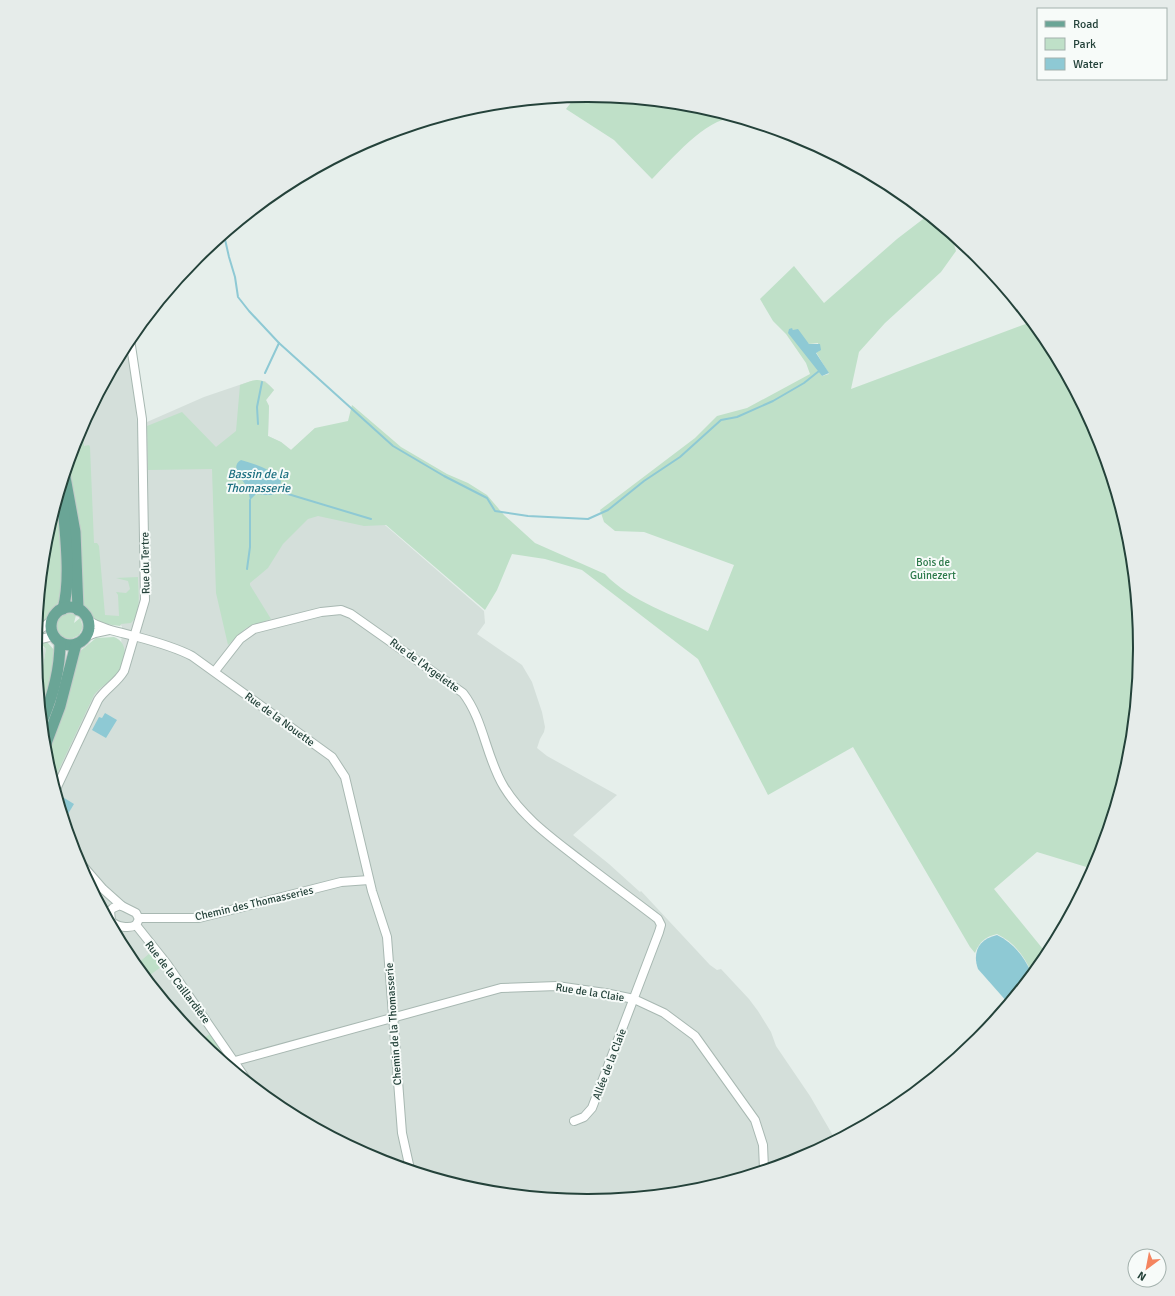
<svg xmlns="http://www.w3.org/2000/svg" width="1175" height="1296" font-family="Signika,sans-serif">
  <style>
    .built { fill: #d4dfda }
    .green { fill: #bfe0c8; fill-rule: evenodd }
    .water { fill: #8ec9d4 }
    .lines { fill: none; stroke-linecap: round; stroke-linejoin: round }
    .stream { stroke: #8ec9d4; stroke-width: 2 }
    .minor-casing { stroke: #a8b8b2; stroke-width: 10 }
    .major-casing { stroke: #c2cac8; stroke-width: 13 }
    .minor { stroke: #fff; stroke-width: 8 }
    .major { stroke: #6aa596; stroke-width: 11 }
    .labels { text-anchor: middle; stroke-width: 4; stroke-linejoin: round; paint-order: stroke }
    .park-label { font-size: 11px; fill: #2d7a4b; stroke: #f7fbf9 }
    .street-label { font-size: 11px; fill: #24423a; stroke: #f7fbf9 }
    .water-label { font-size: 12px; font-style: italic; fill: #1c6f80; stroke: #f7fbf9 }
    .rim { fill: none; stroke: #24423a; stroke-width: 2 }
  </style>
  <rect width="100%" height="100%" fill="#e6efeb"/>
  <g class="built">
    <path d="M126,345L135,397L137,423L147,422L204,397L251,381H265L274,390L266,400L269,406L268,436L281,442L291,450L315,428L378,519L484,611L485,623L477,634L522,665L532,682L542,712L545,727L544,732L540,739L537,748L547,756L617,795L573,835L609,864L640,892L641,891L710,965L717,970L721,969L749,999L758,1011L771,1032L776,1046L810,1096L835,1139L799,1159L695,1190L587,1200L479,1190L376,1158L280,1107L197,1039L128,955L77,859L52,776L94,692L120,668L122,626L102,618L89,532L83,426Z"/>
    <path d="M41,646L46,649L39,687L35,648Z"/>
  </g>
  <g class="green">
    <path d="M578,96H588L696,106L734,118C707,117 670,161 652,179L614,140L566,109L573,100Z"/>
    <path d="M927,216L951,235L956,251L941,272L885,323L859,352L851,389L1031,322L1047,341L1098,437L1129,540L1140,648L1129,756L1098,860L1093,869L1037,852L994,889L1047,954L1032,973C1024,956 1015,943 997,934C985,937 980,941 975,953L970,947L853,747L768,795L698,659L582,570L545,559L512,554L497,590L485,610L386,525L364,526L318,516L308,519L283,544L268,568L250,583V585L271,619L246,628L228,645L216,593L212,469L148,470L147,426L182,412L216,447L236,431L240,385C257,379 261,376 274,390L266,400L269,406L268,436L281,442L291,450L315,428L348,421L352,405L401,447L447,474L468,483L487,495L504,515L535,543L605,574C630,601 675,616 708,631L734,565L644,532L615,531L604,522L600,510L695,438L717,416L747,408L810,374L806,363L786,334L773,321L760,299L794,266L824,303L897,239ZM791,328L809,344L818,343L819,351L816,352L829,374L822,376Z"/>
    <path d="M83,426L84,446L89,445L90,447L94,543H97L99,546L105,615L119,616L118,595L116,592L126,593L130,589L128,581L116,578L138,577C138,591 142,612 131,623L121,624L120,626L98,623L82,604L72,489L68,467L77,436Z"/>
    <path d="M59,497L64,593C60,601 44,623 37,627L46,540Z"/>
    <path d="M69,613L76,615L74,623L80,618L83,627L79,635L71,639L61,637L56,628C56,620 61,614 69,613Z"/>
    <path d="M114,637C131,643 125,666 115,676C108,683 100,687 94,695L53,782L45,750L79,652L96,638Z"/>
    <path d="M47,642L55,651V655L42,717L39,687L46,649L43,646H38L40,645L39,643Z"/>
    <path d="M150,953L151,955L153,954L173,980L172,981L161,967L150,975L159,987L157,989L136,965Z"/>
    <path d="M210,1034L228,1059L227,1061H224L222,1055H216L201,1040Z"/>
  </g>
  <g class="water">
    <path d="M792,328L793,330L798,329L809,344H820L821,350L816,353L829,373L822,376L788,333L789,329Z"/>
    <path d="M241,460C255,464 272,469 281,481C279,499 270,495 256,494L250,500C249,495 249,491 247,487C243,480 229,467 241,460Z"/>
    <path d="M105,713L117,720L106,738L92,730L99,717L102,718Z"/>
    <path d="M61,796L74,804L65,819L59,800Z"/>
    <path d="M997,935C1014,943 1024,957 1032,974L1008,1003L978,969C972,952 979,939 997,935Z"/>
  </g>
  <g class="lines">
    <g class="stream">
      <path d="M224,235L229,257L235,277L238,297L249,311L279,343L265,373"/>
      <path d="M279,343L393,446L444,476L487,498L495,511L528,516L588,519L608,510L644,481L680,457L721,420L737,417L773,401L804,383L819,371"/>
      <path d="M258,424L257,407L262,382"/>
      <path d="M278,491L371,519"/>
      <path d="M247,569L250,547V500"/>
    </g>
    <g class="minor-casing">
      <g id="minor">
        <path d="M87,620C102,629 118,632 134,636C153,641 175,647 192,656L332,757L345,777L372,891L387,937L402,1133L410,1169"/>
        <path d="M37,632L52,620"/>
        <path d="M85,637L95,633L109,630"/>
        <path d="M36,640L54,636"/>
        <path d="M215,671L240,639L254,629L321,612L341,610L351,614L463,693C484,720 486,758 504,787C523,818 552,838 580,860C606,880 632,899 658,919L661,925L659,932L592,1108L584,1117L574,1121"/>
        <path d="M56,789L98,700C105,689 117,683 124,671L145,600L142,419L130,339"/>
        <path d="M77,859L103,889L122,906"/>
        <path d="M120,905L136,913L139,919L136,925C129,929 117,927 111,921L110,911L113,908Z"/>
        <path d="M139,918H199L341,882L369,880"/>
        <path d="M136,925L167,964L246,1079"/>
        <path d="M235,1061L501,988L557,986L605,993L634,999L664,1013L695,1036L755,1120L763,1145L764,1169"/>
      </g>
    </g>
    <g class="major-casing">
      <g id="major">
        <path d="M65,477L75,532L78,610"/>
        <path d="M62,492C64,526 72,577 63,609"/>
        <circle cx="70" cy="626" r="19"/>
        <path d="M42,721C53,696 60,669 60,642"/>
        <path d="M45,746L60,706L76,644"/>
      </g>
    </g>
    <use href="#minor" class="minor"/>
    <use href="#major" class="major"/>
  </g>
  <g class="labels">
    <g class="park-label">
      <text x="933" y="566">Bois de<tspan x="933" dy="13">Guinezert</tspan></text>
    </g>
    <g class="street-label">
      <text transform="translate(145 563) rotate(-91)" y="4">Rue du Tertre</text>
      <text transform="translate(425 665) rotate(36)" y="4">Rue de l'Argelette</text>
      <text transform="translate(280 719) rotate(36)" y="4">Rue de la Nouette</text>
      <text transform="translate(254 903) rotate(-13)" y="4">Chemin des Thomasseries</text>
      <text transform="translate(178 982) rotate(53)" y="4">Rue de la Caillardière</text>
      <text transform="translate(590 992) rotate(9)" y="4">Rue de la Claie</text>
      <text transform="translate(393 1024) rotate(-94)" y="4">Chemin de la Thomasserie</text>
      <text transform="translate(609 1064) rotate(-69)" y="4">Allée de la Claie</text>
    </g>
    <g class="water-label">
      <text x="258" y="478">Bassin de la<tspan x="258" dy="14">Thomasserie</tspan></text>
    </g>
  </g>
  <path d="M0 0H1175V1296H0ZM587 102H588A545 545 0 0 1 1133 647V649A545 545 0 0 1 588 1194H587A545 545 0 0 1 42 649V647A545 545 0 0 1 587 102Z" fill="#e6ecea" fill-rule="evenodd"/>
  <path class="rim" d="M587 102H588A545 545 0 0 1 1133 647V649A545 545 0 0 1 588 1194H587A545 545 0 0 1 42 649V647A545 545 0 0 1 587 102Z"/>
  <rect x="1037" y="8" width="130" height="72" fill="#f7fbf9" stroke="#a3b1ad"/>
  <rect x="1045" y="21" width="20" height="6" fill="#6aa596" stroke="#a3b1ad"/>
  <text x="1073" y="28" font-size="12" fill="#24423a">Road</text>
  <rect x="1045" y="38" width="20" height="12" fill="#bfe0c8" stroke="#a3b1ad"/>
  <text x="1073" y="48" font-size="12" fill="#24423a">Park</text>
  <rect x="1045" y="58" width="20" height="12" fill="#8ec9d4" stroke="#a3b1ad"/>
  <text x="1073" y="68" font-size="12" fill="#24423a">Water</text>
  <g transform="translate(1147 1268) rotate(212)"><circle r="19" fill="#f7fbf9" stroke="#a3b1ad"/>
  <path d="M0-3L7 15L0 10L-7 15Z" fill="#f4845f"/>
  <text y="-6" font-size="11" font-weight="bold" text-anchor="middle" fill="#24423a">N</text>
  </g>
</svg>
